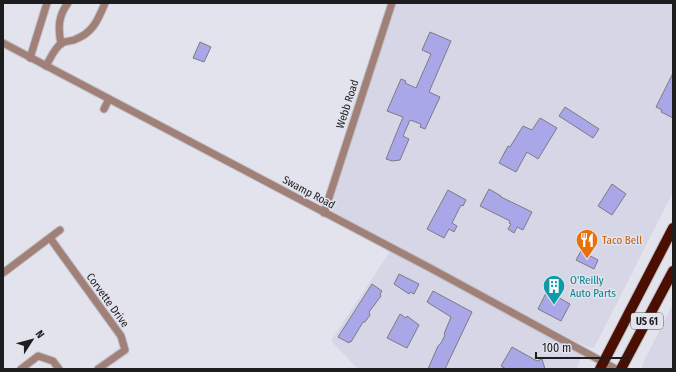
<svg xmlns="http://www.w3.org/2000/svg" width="676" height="372" font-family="'Fira Sans Condensed',sans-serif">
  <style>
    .built { fill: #d6d6e7 }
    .building { fill: #a9a7e7; stroke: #7b7b83 }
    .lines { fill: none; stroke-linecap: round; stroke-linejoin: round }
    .minor-casing { stroke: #bfbfc8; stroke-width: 9 }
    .highway-casing { stroke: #bfbfc8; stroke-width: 12 }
    .minor { stroke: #a08077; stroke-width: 7 }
    .highway { stroke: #4a0f00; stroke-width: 10 }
    .labels { text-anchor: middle; stroke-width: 3; stroke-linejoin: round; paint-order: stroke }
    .shield { fill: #e3e3ed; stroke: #58585e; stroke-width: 1 }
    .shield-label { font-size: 10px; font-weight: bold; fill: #1d1d20 }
    .street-label { font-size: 11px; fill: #1d1d20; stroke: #e3e3ed }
    .food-label { font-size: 11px; fill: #c56008; stroke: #e3e3ed; text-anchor: start }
    .culture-label { font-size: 11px; fill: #0d838f; stroke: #e3e3ed; text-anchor: start }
  </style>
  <rect width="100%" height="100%" fill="#e3e3ed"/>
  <g class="built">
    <path d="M395,3H673V192L594,348L588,347L577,342L328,211Z"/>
    <path d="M391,250L582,355L576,369H358L331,341Z"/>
    <path d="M673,304V369H642L643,363Z"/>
  </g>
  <g class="building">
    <path d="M430,32L451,41L429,92L440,97L425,129L420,127L421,124L410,120L403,136L409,139L400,160L392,161L386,159L403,117L387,111L401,79L406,81L405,83L416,88L431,54L422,50Z"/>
    <path d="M200,42L211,47L204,62L193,58Z"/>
    <path d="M673,73V118L661,112L662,110L656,107Z"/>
    <path d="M565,107L599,129L593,138L559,116Z"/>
    <path d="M540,118L557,128L538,159L527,152L516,172L499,163L508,146L510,147L523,126L532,130Z"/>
    <path d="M612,184L626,194L612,215L598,206Z"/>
    <path d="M489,189L501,196V197L532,212L523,230L517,227L514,233L508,229L511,224L509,223L510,221L480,206Z"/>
    <path d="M448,190L466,200L463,206L461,205L452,223L457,226L454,232L449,229L444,238L427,229Z"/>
    <path d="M581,251L598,260L594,269L576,260Z"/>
    <path d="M399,274L419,284L414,294L410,292L409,294L394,284Z"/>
    <path d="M372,284L382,291L380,294L381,296L369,312L370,315L365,322H363L351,342L350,341L349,343L338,337Z"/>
    <path d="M433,291L472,312L445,369H428L438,346L441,343L445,335L444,334L451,317L427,302Z"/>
    <path d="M547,291L570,304L561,321L538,309Z"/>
    <path d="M400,314L406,318L407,316L419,325L407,348L387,338Z"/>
    <path d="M512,347L537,361L542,359L545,369H506L501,366Z"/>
  </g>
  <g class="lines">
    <g class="minor-casing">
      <g id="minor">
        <path d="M3,43L432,269L616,369"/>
        <path d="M61,44C58,28 58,16 68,3"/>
        <path d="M30,58L47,3"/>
        <path d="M46,66C50,59 55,47 62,43C66,41 71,41 74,40C93,33 98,20 105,3"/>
        <path d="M104,109L109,99"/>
        <path d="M324,213L392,3"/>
        <path d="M50,238L121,336L125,350L98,369"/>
        <path d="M3,273L60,230"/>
        <path d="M21,369L38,356L53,361L59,369"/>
      </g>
    </g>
    <g class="highway-casing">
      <g id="highway">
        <path d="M600,369L673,228"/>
        <path d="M621,369L673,271"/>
      </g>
    </g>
    <use href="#minor" class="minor"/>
    <use href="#highway" class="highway"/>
  </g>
  <defs>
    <g id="restaurant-pin" transform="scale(1.15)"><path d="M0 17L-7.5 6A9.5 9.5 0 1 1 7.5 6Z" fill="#e8710a" stroke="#e3e3ed"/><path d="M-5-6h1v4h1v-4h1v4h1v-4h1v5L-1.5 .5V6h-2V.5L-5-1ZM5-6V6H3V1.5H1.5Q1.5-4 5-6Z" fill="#fff"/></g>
    <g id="building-pin" transform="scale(1.15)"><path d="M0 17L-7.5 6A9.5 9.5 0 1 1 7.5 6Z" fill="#0f9aa8" stroke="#e3e3ed"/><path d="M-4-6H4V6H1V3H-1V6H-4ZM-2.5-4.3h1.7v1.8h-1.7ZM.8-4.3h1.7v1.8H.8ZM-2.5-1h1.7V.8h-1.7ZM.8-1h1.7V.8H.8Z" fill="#fff"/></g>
  </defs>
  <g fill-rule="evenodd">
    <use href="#restaurant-pin" x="587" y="240"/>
    <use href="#building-pin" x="554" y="286"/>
  </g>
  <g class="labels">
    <rect class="shield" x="631" y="313" width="32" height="16" rx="3"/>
    <g class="shield-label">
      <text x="647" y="325">US 61</text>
    </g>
    <g class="street-label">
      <text transform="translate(347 104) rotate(-72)" y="4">Webb Road</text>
      <text transform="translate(309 192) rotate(28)" y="4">Swamp Road</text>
      <text transform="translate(108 300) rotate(54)" y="4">Corvette Drive</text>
    </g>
    <g class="food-label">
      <text x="602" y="244">Taco Bell</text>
    </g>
    <g class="culture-label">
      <text x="570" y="284">O'Reilly<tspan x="570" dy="13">Auto Parts</tspan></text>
    </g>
  </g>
  <rect width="676" height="372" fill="none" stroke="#1d1d20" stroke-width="8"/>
  <g transform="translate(32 340) rotate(54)" stroke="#e3e3ed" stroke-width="3" paint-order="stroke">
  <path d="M0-3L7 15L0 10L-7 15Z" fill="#1d1d20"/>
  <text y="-6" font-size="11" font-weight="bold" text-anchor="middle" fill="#1d1d20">N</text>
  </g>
  <path d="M536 352v6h92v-6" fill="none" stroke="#1d1d20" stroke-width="2"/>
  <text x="542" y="352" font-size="12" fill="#1d1d20" stroke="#e3e3ed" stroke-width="3" paint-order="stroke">100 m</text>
</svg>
